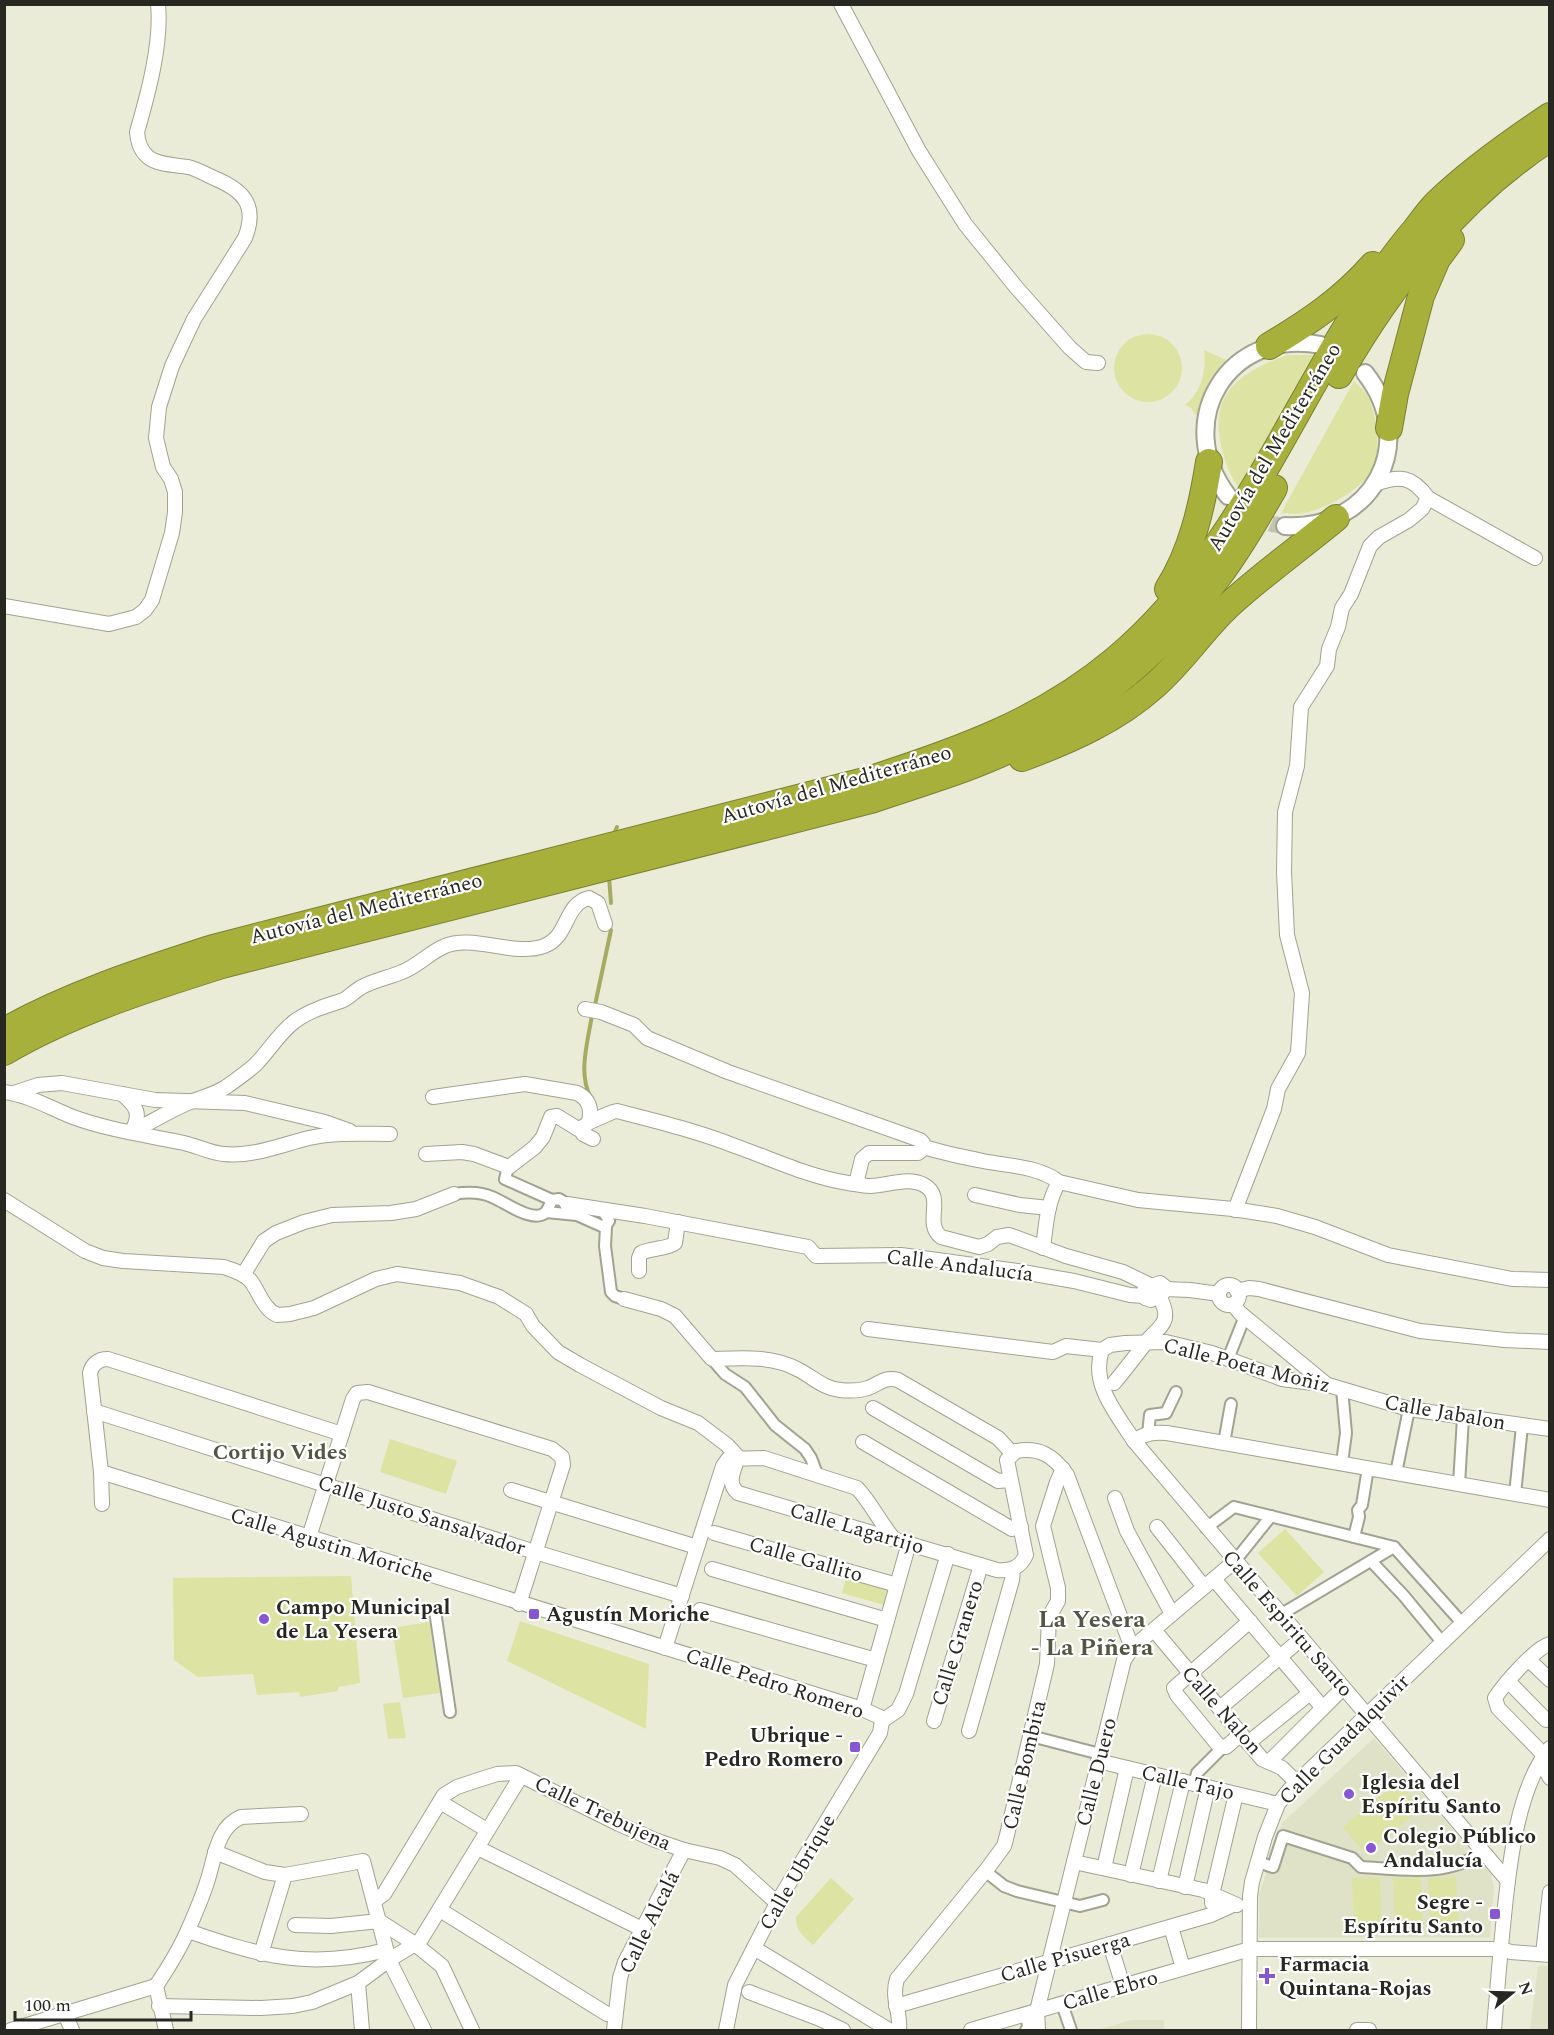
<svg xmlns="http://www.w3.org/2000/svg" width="1554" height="2035" font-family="Spectral,serif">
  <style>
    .built { fill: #dfe2c7 }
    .green { fill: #dce3a3 }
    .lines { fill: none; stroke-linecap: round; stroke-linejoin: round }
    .stream { stroke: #a5ac61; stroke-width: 4 }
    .tertiary-tunnel { stroke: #c3c5b3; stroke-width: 16; stroke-dasharray: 16 8; stroke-linecap: butt }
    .pedestrian-casing { stroke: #a1a391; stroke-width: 14 }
    .minor-casing { stroke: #a1a391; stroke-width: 16 }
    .tertiary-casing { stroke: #a1a391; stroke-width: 20 }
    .motorway-casing { stroke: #7a8032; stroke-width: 28 }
    .pedestrian { stroke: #fff; stroke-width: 10 }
    .minor { stroke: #fff; stroke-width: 14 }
    .tertiary { stroke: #fff; stroke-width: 16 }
    .motorway { stroke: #a7b03b; stroke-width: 26 }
    .poi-dot { fill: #8657d0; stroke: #fff; stroke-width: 2 }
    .labels { text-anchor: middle; stroke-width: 4.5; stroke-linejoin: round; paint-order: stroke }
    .street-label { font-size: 21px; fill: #272821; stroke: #fff }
    .poi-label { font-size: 21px; font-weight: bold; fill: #272821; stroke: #fff; text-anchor: start }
    .neighbourhood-label { font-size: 22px; font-weight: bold; fill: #535545; stroke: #fff }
    .quarter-label { font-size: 24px; font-weight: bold; fill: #535545; stroke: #fff }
  </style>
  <rect width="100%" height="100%" fill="#eaecd8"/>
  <g class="built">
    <path d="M1374,1738L1491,1874L1494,1887L1490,1938H1259V1895L1282,1823Z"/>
    <path d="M1538,1966H1549V2030H1530Z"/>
    <path d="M1132,2020H1164V2029L1212,2030H1097Z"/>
  </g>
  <g class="green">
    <circle cx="1148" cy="368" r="34"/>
    <path d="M1204,350L1224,359L1234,360L1200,420L1191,408L1185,405C1203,390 1206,371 1204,350Z"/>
    <path d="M1287,355H1313L1239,488C1229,475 1225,461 1221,445C1209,391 1243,372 1287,355Z"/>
    <path d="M1354,381C1358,385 1363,390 1367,395C1376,411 1381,446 1375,464C1367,487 1327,509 1304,513C1297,515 1288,513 1281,513Z"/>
    <path d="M390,1439L457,1461L446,1494L380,1472Z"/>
    <path d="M1285,1529L1324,1572L1297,1596L1258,1553Z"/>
    <path d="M351,1576L360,1683L338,1687V1691L300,1697L299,1692L257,1695L253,1674L198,1677L174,1660L173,1578Z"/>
    <path d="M846,1578L886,1589L888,1592L884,1605L842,1593Z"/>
    <path d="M520,1621L649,1664L646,1729L507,1661Z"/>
    <path d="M429,1622L440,1693L403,1698L392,1628Z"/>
    <path d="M400,1702L406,1738L388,1739L383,1704Z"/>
    <path d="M1397,1782L1420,1809L1366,1854L1343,1827Z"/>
    <path d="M1380,1877L1382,1927L1354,1928L1352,1878Z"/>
    <path d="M1421,1877L1423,1927L1395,1928L1393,1878Z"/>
    <path d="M1456,1877L1459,1927L1431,1928L1428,1878Z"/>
    <path d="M831,1878L854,1899L813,1945C803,1936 795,1930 796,1917Z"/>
  </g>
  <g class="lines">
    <g class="stream">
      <path d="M613,836L617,827"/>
      <path d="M609,877L611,903"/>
      <path d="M595,1005L611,930"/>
      <path d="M590,1096C578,1072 588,1041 592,1015"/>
    </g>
    <path class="tertiary-tunnel" d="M1249,514L1272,524L1285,526"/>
    <g class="pedestrian-casing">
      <g id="pedestrian">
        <path d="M508,1167L505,1179L552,1200"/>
        <path d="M454,1194C466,1192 481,1192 492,1197C505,1202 532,1223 545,1213C548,1210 550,1204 552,1200L559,1199L567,1204"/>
        <path d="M546,1212L577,1215L604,1227L609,1221L602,1209"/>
        <path d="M606,1227L605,1246L611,1292L615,1296L624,1299"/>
        <path d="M712,1359L725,1374L745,1387L775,1425L805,1449L811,1458L817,1474"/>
        <path d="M1228,1359L1245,1316"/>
        <path d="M1342,1389L1346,1433L1342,1463"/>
        <path d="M1148,1434L1150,1415L1166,1413L1176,1392"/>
        <path d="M1224,1443L1231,1404"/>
        <path d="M1396,1473L1409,1409"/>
        <path d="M1459,1484L1463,1418"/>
        <path d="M1515,1494L1522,1426"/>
        <path d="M1206,1528L1234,1507L1394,1547L1462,1623"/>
        <path d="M1354,1537L1359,1517L1358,1510L1362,1505L1368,1468"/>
        <path d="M1235,1561L1271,1516"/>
        <path d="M1371,1561L1404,1596L1442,1642"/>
        <path d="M435,1611L450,1712"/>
        <path d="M1280,1615L1394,1547"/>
        <path d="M1031,1736L1100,1754"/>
        <path d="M1194,1784L1197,1773L1222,1748"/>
        <path d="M1258,1862L1273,1867L1283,1836L1352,1858L1361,1867C1401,1869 1449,1878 1483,1851"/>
        <path d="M985,1871L1004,1886L1017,1891L1080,1906L1103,1900"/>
        <path d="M1062,2004L1071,2030"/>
        <path d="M1025,2015L1029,2028L1026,2030"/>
      </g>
    </g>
    <g class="minor-casing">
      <g id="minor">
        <path d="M841,4L919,151L965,224L1016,287L1070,348L1086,362L1098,363"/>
        <path d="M1375,484C1400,475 1412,476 1428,498L1535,558"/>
        <path d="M4,606L109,624L136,617L145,610L152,600L172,533L175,512V492L171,479L163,467L156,438L159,407L172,366L194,319L245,238C258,205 243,190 214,178C205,174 197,169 188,167C175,165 158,165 148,157C140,150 138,142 137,132C148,94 162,43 158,4"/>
        <path d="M585,1009L601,1012L634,1025L647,1038L728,1072L920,1140L923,1143V1149L918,1153H869L862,1159L856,1184"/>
        <path d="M4,1092C29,1095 50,1108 73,1117C108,1130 147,1135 184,1143C197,1146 211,1153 224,1154C253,1157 280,1145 309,1138C336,1132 363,1134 390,1134"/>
        <path d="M14,1093L38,1085L62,1083L155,1100L245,1103L325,1122L350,1131"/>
        <path d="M122,1094C137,1106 142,1115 131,1132C150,1123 169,1111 188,1103C201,1097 214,1095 226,1087C236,1080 246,1073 255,1065C269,1051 279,1033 295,1021C309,1011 325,1006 341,1001C348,999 353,992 360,988C373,980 388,978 402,972C418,966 430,952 445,946C473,934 513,957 544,946C569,937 564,904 589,898L598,903L605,924"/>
        <path d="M433,1097L525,1084L577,1093C589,1099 592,1109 589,1122"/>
        <path d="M581,1129L583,1134L593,1139"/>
        <path d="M924,1147C943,1153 963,1157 983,1161C1008,1166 1038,1166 1059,1182L1138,1200L1233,1209L1277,1216L1315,1227L1388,1255L1512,1279L1550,1280"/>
        <path d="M426,1154L462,1152L474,1154L509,1167L535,1147L543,1137L551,1117L557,1116L578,1129C582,1128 584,1126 587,1124C589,1122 614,1111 617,1111C656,1121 697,1131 735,1146C772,1159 809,1177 848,1183C855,1184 863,1186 870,1186C887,1186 908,1176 924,1185C946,1197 923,1223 941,1237L979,1247L988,1244L997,1237L1009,1235L1066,1256L1123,1272L1150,1285"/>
        <path d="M975,1195L1020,1205L1049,1208"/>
        <path d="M4,1200L85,1251L103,1258L123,1261L224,1267C233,1270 243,1273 250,1280C259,1291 263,1309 277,1315L290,1314L314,1308L376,1279L397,1274L460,1283L499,1297L526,1314L533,1326L558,1352L580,1365L661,1408L698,1423L727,1445L738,1457"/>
        <path d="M567,1204L645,1216L808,1247L816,1256L901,1255L1017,1271L1074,1281L1130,1295L1144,1296"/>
        <path d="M1235,1210L1274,1109L1278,1089L1298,1053L1302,993L1287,935L1284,872L1285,812L1297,766L1301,707L1327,666L1329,649L1338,627L1342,608L1351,594L1370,546L1379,537L1409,520L1422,509L1428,498"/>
        <path d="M1043,1248C1046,1225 1047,1202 1059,1182"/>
        <path d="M639,1271V1258L641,1253C651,1248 668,1249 675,1243L678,1222"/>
        <path d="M243,1275L264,1241L276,1233L304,1222L332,1215L391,1213L416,1209L454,1194"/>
        <path d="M1160,1283L1165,1287L1163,1293L1151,1300L1145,1298L1143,1294L1145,1288Z"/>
        <circle cx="1229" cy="1295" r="10"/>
        <path d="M1165,1289L1190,1290L1219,1294"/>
        <path d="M1237,1291L1249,1288L1259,1289L1420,1331L1505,1340L1550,1342"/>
        <path d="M624,1299L661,1309L675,1316L712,1359C741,1358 772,1355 799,1370C814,1378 823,1388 840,1390C849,1391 859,1391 868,1388C879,1384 885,1376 898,1380L998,1438L1012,1453"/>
        <path d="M1233,1304L1240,1313L1326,1384"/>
        <path d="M868,1329L1053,1352L1066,1346L1102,1350L1110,1345L1125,1343L1166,1342L1212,1353L1282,1379L1328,1385L1409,1409L1550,1429"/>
        <path d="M1102,1350C1090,1384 1117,1414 1134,1441L1508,1881"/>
        <path d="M1114,1383C1124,1371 1134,1358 1144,1345C1157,1326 1175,1325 1159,1296"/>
        <path d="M873,1408L998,1481L1010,1480"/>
        <path d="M94,1411L535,1552L682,1596"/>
        <path d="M1134,1441C1145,1433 1154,1432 1167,1433L1550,1500"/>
        <path d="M863,1442L1012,1529L1021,1527"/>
        <path d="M738,1457C734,1471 726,1483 738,1493L997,1570C1011,1571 1020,1568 1026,1555L1007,1460L1016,1451C1040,1447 1054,1456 1067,1475L1132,1648"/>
        <path d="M101,1472L862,1709L880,1717L882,1721"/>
        <path d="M511,1490L697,1547"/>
        <path d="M1115,1498L1127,1531L1172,1614"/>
        <path d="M102,1504L101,1472L90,1373C92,1364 98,1359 108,1359L342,1434"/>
        <path d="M1157,1527L1204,1587"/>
        <path d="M714,1533L897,1585"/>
        <path d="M309,1537L353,1399L357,1393L368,1392L552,1449L562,1457L563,1465L519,1604"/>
        <path d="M712,1569L887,1620"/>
        <path d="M1214,1579L1323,1708"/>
        <path d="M700,1610L876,1660"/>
        <path d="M1154,1630L1262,1759L1282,1768L1297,1783"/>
        <path d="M665,1648L723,1466L728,1459L764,1458L857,1488C872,1504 880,1523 894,1539"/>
        <path d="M1529,1660L1550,1680"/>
        <path d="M1508,1681L1546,1720"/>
        <path d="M1220,1708L1301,1639"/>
        <path d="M862,1709L909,1543"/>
        <path d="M882,1721L898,1710L906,1694L948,1554"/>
        <path d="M934,1721L981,1565"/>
        <path d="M969,1731L1012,1580L1013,1569"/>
        <path d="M1241,1734L1226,1747L1219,1746L1177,1695L1174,1688L1250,1621"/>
        <path d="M1248,1743L1310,1693"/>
        <path d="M1544,1755L1498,1708L1495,1698C1504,1684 1535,1648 1550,1644"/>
        <path d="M1098,1761L1278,1804"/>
        <path d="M1541,1761L1550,1778"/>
        <path d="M1269,1762L1343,1688"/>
        <path d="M440,1802L487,1830"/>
        <path d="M478,1848L642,1929"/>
        <path d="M215,1852L265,1872L285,1875L363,1861L389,1960L424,2030"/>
        <path d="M1074,1862L1203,1890L1237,1905"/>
        <path d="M1104,1868L1127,1768"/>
        <path d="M1131,1875L1155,1775"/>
        <path d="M1159,1881L1183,1781"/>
        <path d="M1185,1887L1208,1787"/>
        <path d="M374,1901L384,1894L444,1795L457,1787L475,1781L497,1774L516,1773L619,1824L655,1840L684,1850L720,1858L735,1865L777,1903"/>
        <path d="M1212,1903V1895L1236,1794"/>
        <path d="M440,1910L607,2014L615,2016"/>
        <path d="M295,1925L331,1926L379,1921L415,1944L442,1966L472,2030"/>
        <path d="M1171,1927L1183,1968"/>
        <path d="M188,1931C260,1956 310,1970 386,1950"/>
        <path d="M1110,1944L1123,1986"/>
        <path d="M754,1948L889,2030"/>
        <path d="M261,1954L285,1875"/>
        <path d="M1543,1954L1550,1892"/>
        <path d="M358,1983L362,2030"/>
        <path d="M749,1992L820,2019L843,2030"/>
        <path d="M159,2006L261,2008L293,2006L312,2002L358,1983L389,1960L420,1941L521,1776"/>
        <path d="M896,2006L1211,1915L1233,1905"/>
        <path d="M65,2014L72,2030"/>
        <path d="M11,2030L156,1986"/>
        <path d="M166,2030L156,1986C168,1968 179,1951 188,1930C195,1914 203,1896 208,1879C215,1857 217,1827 241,1817L301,1814"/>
        <path d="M614,2030L620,1978L625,1962L684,1850"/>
        <path d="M726,2030L735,1985L777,1903L880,1733L882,1721"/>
        <path d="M899,2030C901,2012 891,1999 897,1979L987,1869L1004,1846L1006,1839L1047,1664L1049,1617L1058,1601V1588L1043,1526L1057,1482L1063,1469"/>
        <path d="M971,2030L1250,1949H1501L1511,1952L1550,1955"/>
        <path d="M1038,2030L1037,2011L1124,1660L1132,1648L1235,1561"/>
        <path d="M1249,2030L1250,1896L1252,1882L1265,1837L1278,1804L1290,1789L1550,1539"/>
        <path d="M1357,2030H1369"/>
        <path d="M1494,2030C1497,1992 1500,1954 1504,1916C1509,1867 1517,1787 1550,1748"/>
      </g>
    </g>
    <g class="tertiary-casing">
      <g id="tertiary">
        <path d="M1228,496C1171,421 1229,327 1321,345"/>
        <path d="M1285,526C1372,531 1420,443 1365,373"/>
      </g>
    </g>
    <g class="motorway-casing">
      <g id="motorway">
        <path d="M1269,346C1309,322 1342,300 1373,265"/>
        <path d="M1339,375C1392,282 1459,197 1550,138"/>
        <path d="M1389,428L1395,394L1421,296L1437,259L1451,240"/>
        <path d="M1168,589C1192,551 1202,506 1209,462"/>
        <path d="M1022,758C1070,740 1116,720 1154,686C1182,662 1202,630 1229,605C1263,574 1301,547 1336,518"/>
        <path d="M4,1031C70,994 142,971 213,948L868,780C958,751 1041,722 1115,660C1217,575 1273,451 1339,339C1362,301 1386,264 1415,230C1422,221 1429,211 1437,203C1470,171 1511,142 1550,116"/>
        <path d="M4,1052C70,1013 149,988 222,965L871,800C920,783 971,769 1017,746C1097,706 1165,648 1218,577C1239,549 1257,518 1274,488"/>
      </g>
    </g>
    <use href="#pedestrian" class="pedestrian"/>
    <use href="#minor" class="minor"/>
    <use href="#tertiary" class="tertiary"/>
    <use href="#motorway" class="motorway"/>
  </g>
  <g class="poi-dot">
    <rect x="528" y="1608" width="12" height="12" rx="3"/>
    <circle cx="264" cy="1619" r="6"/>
    <rect x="849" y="1741" width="12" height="12" rx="3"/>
    <circle cx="1349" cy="1794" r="6"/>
    <circle cx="1371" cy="1848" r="6"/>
    <rect x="1489" y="1908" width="12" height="12" rx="3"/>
    <path d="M1264 1967h6v6h6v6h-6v6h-6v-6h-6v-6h6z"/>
  </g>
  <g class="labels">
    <g class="street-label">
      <text transform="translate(1274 447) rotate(-59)" y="7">Autovía del Mediterráneo</text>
      <text transform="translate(836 784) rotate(-16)" y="7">Autovía del Mediterráneo</text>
      <text transform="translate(366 908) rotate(-14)" y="7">Autovía del Mediterráneo</text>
      <text transform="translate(960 1265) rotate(7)" y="7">Calle Andalucía</text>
      <text transform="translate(1247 1365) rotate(14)" y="7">Calle Poeta Moñiz</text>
      <text transform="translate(1445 1412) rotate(10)" y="7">Calle Jabalon</text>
      <text transform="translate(422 1515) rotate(18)" y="7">Calle Justo Sansalvador</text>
      <text transform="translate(857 1528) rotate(16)" y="7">Calle Lagartijo</text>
      <text transform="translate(332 1545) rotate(17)" y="7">Calle Agustin Moriche</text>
      <text transform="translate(806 1559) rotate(16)" y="7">Calle Gallito</text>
      <text transform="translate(1288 1623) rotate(49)" y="7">Calle Espiritu Santo</text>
      <text transform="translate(957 1643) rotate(-73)" y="7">Calle Granero</text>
      <text transform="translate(775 1683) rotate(18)" y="7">Calle Pedro Romero</text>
      <text transform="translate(1222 1710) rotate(49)" y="7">Calle Nalon</text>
      <text transform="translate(1344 1739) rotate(-45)" y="7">Calle Guadalquivir</text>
      <text transform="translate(1024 1765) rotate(-77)" y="7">Calle Bombita</text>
      <text transform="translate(1096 1772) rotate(-76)" y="7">Calle Duero</text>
      <text transform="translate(1188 1782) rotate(13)" y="7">Calle Tajo</text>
      <text transform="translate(603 1813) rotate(25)" y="7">Calle Trebujena</text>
      <text transform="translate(797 1872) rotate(-60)" y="7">Calle Ubrique</text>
      <text transform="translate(649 1922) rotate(-64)" y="7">Calle Alcalá</text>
      <text transform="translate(1065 1957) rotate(-16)" y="7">Calle Pisuerga</text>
      <text transform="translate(1110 1990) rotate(-16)" y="7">Calle Ebro</text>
    </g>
    <g class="poi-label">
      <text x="276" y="1614">Campo Municipal<tspan x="276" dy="24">de La Yesera</tspan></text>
      <text x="546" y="1621">Agustín Moriche</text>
      <text x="843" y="1742" text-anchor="end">Ubrique -<tspan x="843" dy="24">Pedro Romero</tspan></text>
      <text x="1361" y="1789">Iglesia del<tspan x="1361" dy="24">Espíritu Santo</tspan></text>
      <text x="1383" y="1843">Colegio Público<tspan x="1383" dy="24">Andalucía</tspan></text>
      <text x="1483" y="1909" text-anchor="end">Segre -<tspan x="1483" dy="24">Espíritu Santo</tspan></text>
      <text x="1279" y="1971">Farmacia<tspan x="1279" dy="24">Quintana-Rojas</tspan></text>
    </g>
    <g class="neighbourhood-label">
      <text x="280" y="1459">Cortijo Vides</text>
    </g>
    <g class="quarter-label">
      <text x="1092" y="1627">La Yesera<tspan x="1092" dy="28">- La Piñera</tspan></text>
    </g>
  </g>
  <rect width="1554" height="2035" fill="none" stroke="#272821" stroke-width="12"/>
  <g transform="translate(1512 1993) rotate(71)" stroke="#ffffff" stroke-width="4.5" paint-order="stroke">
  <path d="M0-4.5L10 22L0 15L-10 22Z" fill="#272821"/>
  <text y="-9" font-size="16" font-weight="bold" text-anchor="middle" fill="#272821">N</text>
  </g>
  <path d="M15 2011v9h176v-9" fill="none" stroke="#272821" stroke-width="3"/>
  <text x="24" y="2011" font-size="18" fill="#272821" stroke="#ffffff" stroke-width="4.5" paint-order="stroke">100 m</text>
</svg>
